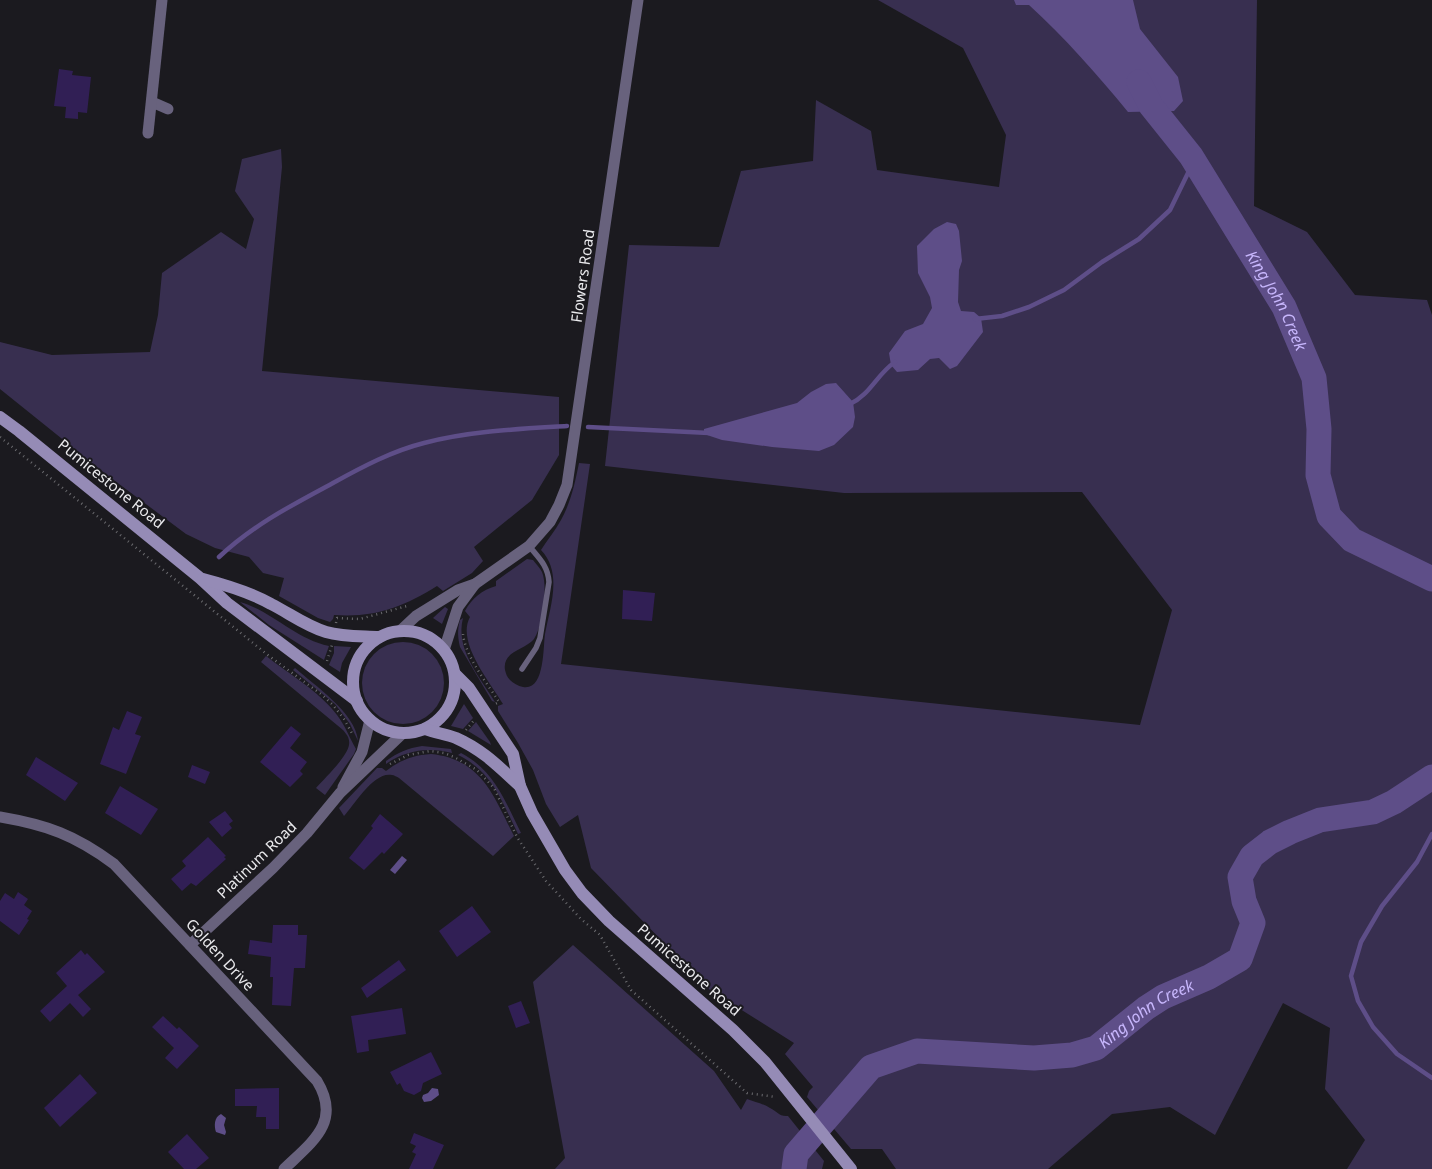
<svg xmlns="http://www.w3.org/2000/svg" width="1432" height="1169" font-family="'Noto Sans',sans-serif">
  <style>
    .green { fill: #382f50 }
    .water { fill: #5e4e88 }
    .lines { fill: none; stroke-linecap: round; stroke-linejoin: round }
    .stream { stroke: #5e4e88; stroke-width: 4.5 }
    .river { stroke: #5e4e88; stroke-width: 25 }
    .building { fill: #311f55 }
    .path { stroke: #6b6b6f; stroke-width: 2.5; stroke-dasharray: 1 4; stroke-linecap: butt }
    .lane { stroke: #68627d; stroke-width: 5.5 }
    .street { stroke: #68627d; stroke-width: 11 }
    .secondary { stroke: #958bb6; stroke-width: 12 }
    .labels { text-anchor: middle; stroke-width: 4; stroke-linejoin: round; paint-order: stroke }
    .street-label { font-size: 15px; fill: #eaeaed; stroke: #1b1a1f }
    .water-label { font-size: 16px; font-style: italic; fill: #c7b6fc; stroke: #1b1a1f }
  </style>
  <rect width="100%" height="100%" fill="#1b1a1f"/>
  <g class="green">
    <path d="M878,0H1257L1254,206L1307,232L1355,295L1427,300L1432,315V1169H1347L1365,1140L1325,1089L1330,1028L1283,1003L1215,1135L1170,1107L1112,1114L1048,1169H896L882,1149H851L807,1097L809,1091L813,1087L785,1054L794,1043L710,990L591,868L578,815L560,827L546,804L533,770L518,743L498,711V706L503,704C490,682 456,642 470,617L465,611C472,598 482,590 496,586V581L527,559L533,560C536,564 540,568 542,572C548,586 543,626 534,639C525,650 502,651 505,670C506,674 507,677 510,680C513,683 518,686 523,687C545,691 543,647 545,634C550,607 563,573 541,550C547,540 555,531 561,520C571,502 575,483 579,463L590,464L561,664L1140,725L1172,610L1082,492L844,493L605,466L629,245L719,247L741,171L813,161L816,100L871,131L877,170L999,187L1006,135L963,48Z"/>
    <path d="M281,149L282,167L262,371L559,397V455L532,500L474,547L483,561L472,573L443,591L437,586C403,607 375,618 334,615L333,619L330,622L318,618L279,596L284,578L263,573L249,557L215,548L186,534L107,475L0,389V342L52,355L150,352L158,315L162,273L221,232L246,249L254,219L235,191L242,159Z"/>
    <path d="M240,602C272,611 295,639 329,646L324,660L269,625Z"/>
    <path d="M445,607L448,609L442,624L433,618Z"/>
    <path d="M463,618C455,649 479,676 495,702L492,701L460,647C458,638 457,630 460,620Z"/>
    <circle cx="403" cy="683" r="41"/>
    <path d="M334,646L351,647L342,663L340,672L329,665L334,653Z"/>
    <path d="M266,656C289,674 319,691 337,715C346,727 349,737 356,749L354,754L325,795L316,788C325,778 347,757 349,745C350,738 347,735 343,730L261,662Z"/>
    <path d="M295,668C314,685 356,713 358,741L350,724L335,704L293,670Z"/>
    <path d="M464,704L473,718L463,729L451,726Z"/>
    <path d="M476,722L490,742L491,745L468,731Z"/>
    <path d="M422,746L451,749L452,753C429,747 406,750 386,764V761C397,753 408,748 422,746Z"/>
    <path d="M461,753C494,770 505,801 521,833L518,834C502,802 493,772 458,755Z"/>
    <path d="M431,754C482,759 494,797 514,836L493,856L399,778C397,777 394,775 392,775C374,771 354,805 344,816L339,808L377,768H382L386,771C400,760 414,755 431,754Z"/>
    <path d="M573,945L714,1071L741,1110L747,1099C755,1102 764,1104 770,1108C777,1111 779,1117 788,1116L824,1161L822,1169H555L565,1158L533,982Z"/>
  </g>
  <g class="water">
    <path d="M1014,0H1133L1140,29L1178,77L1183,101L1174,111L1128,112C1097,74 1065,38 1029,5H1016Z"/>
    <path d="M947,222L956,224L959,231L962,261L959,270L958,302L961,311L974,312L981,318L983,332L957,366L950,369L939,358L930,359L918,370L897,372L891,365L889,353L905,331L923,324L932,308L930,297L918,273L917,246L934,229Z"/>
    <path d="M836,383L853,402L855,417L853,427L834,445L819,451L772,447L722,440L704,434V429L797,403L811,392L826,384Z"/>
    <path d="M402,856L407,860L395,874L390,870Z"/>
    <path d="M432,1088L438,1089L439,1095L431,1101L424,1102L422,1098L423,1095L428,1093Z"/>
    <path d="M221,1114L226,1118L224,1125L226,1132L225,1135L216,1132C214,1126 214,1117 221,1114Z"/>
  </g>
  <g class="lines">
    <g class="stream">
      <path d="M975,319L1002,316L1029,307L1064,290L1102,262L1139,239L1170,210L1188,173L1191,156"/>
      <path d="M850,404C870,395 877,374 895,362"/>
      <path d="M588,427L709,433"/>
      <path d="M219,557C253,525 292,505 333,483C362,467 392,451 424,443C470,431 519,429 567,426"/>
      <path d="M1432,834L1417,862L1382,906L1361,942L1351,976L1358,1001L1373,1027L1397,1054L1432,1078"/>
    </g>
    <g class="river">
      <path id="s1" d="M1139,82L1151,106L1191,156L1284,307L1314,378L1319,429L1318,475L1329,516L1352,540L1432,579"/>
      <path id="s2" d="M794,1169L796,1154L871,1067L917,1051L1034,1058L1072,1055L1096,1048L1146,1008L1163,997L1209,977L1240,959L1253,923L1244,901L1240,877L1252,856L1270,842L1290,832L1320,820L1373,812L1394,802L1432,777"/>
    </g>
  </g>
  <g class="building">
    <path d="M59,69L73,71L72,75L91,77L87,113L78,112V119L65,118L66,107L54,106Z"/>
    <path d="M623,590L655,593L652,621L622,619Z"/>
    <path d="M127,711L142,717L135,734L141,736L126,774L100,764L113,727L119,730Z"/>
    <path d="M291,726L301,734L290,748L307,762L300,771L303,774L290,787L260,762Z"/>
    <path d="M36,757L78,783L65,801L26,775Z"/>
    <path d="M192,765L210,772L205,784L188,777Z"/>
    <path d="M120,786L158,809L141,835L105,813Z"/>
    <path d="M225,811L233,821L229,824L232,828L222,837L209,822Z"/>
    <path d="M380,814L403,834L384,854L382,852L364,870L349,858L373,828L371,826Z"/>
    <path d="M208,837L226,856L224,857L226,859L196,886L191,883L182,891L171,879L186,866L182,861Z"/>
    <path d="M18,892L28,899L24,905L32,911L27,919L29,920L19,935L0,921V901L5,893L14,899Z"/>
    <path d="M472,906L491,932L457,957L439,931Z"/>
    <path d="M273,925H298V935H307L305,968H294L291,1006L272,1005L273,977H270L271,957L248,954L250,940L272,943Z"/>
    <path d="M81,950L85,955L87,953L105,972L78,995L91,1009L83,1017L70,1003L50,1022L40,1011L67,986L56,973Z"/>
    <path d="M399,960L406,970L367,998L361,988Z"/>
    <path d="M521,1001L530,1023L516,1028L508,1006Z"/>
    <path d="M402,1008L406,1034L368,1040L369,1051L357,1053L351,1016Z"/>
    <path d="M163,1016L177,1029L179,1027L199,1046L177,1069L165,1058L174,1048L152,1027Z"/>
    <path d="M431,1052L442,1074L423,1083L421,1091L414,1095L404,1091L400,1083L397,1085L390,1072Z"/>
    <path d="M80,1074L97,1093L60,1127L44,1108Z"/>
    <path d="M279,1088V1129H266V1117H256L257,1106H235V1089Z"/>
    <path d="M414,1133L444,1145L433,1169H409L416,1154L412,1152L416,1146L410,1143Z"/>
    <path d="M187,1134L209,1158L196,1169H184L168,1152Z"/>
  </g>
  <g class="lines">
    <g class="path">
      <path d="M0,437L269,656L321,694L333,705L344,719L353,735"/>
      <path d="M336,623L337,618L360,619L407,606"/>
      <path d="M463,634C465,656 487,683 499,702L495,704"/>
      <path d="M327,661L332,645"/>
      <path d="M466,730L475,719"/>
      <path d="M390,764L408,755L430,751L444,753L454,757L477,770L494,788L517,837L546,881L581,919L600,935L631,990L747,1093L776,1097"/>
    </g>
    <path class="lane" d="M522,669L536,648L540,638L549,582C548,566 539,558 529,546"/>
    <g class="street">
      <path d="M152,102L168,109"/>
      <path d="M148,133L162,0"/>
      <path d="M400,631L416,616L458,590L475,584L529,546L550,522L559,505L567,485L638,0"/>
      <path d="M444,650L458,607L475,584"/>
      <path d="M343,787L362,752L370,720"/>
      <path d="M0,817C47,825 75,835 114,864L317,1081C342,1122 312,1142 284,1169"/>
      <path d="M190,945L273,868L307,833L340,793L403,733"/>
    </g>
    <g class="secondary">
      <path d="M0,417L19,431L200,578L227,603L357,701"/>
      <path d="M203,579C226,585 250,592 271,604C289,613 306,626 326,632C343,637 361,636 379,637"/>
      <circle cx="404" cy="682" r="51"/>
      <path d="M455,674L469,688L513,754L520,786L532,813L565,870L582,893L609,921L733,1030L765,1062L851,1169"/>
      <path d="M425,729C435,733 446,734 456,738C483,750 499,767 520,786"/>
    </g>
  </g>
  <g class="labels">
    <g class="street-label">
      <text transform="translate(583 276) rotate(-82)" y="5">Flowers Road</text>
      <text transform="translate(111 484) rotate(39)" y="5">Pumicestone Road</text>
      <text transform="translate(257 860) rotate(-44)" y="5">Platinum Road</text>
      <text transform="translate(220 955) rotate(47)" y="5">Golden Drive</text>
      <text transform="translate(689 970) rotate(41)" y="5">Pumicestone Road</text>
    </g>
    <g class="water-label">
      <text dy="6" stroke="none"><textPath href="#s1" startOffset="259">King John Creek</textPath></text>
      <text dy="6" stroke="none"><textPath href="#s2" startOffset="420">King John Creek</textPath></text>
    </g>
  </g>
</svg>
